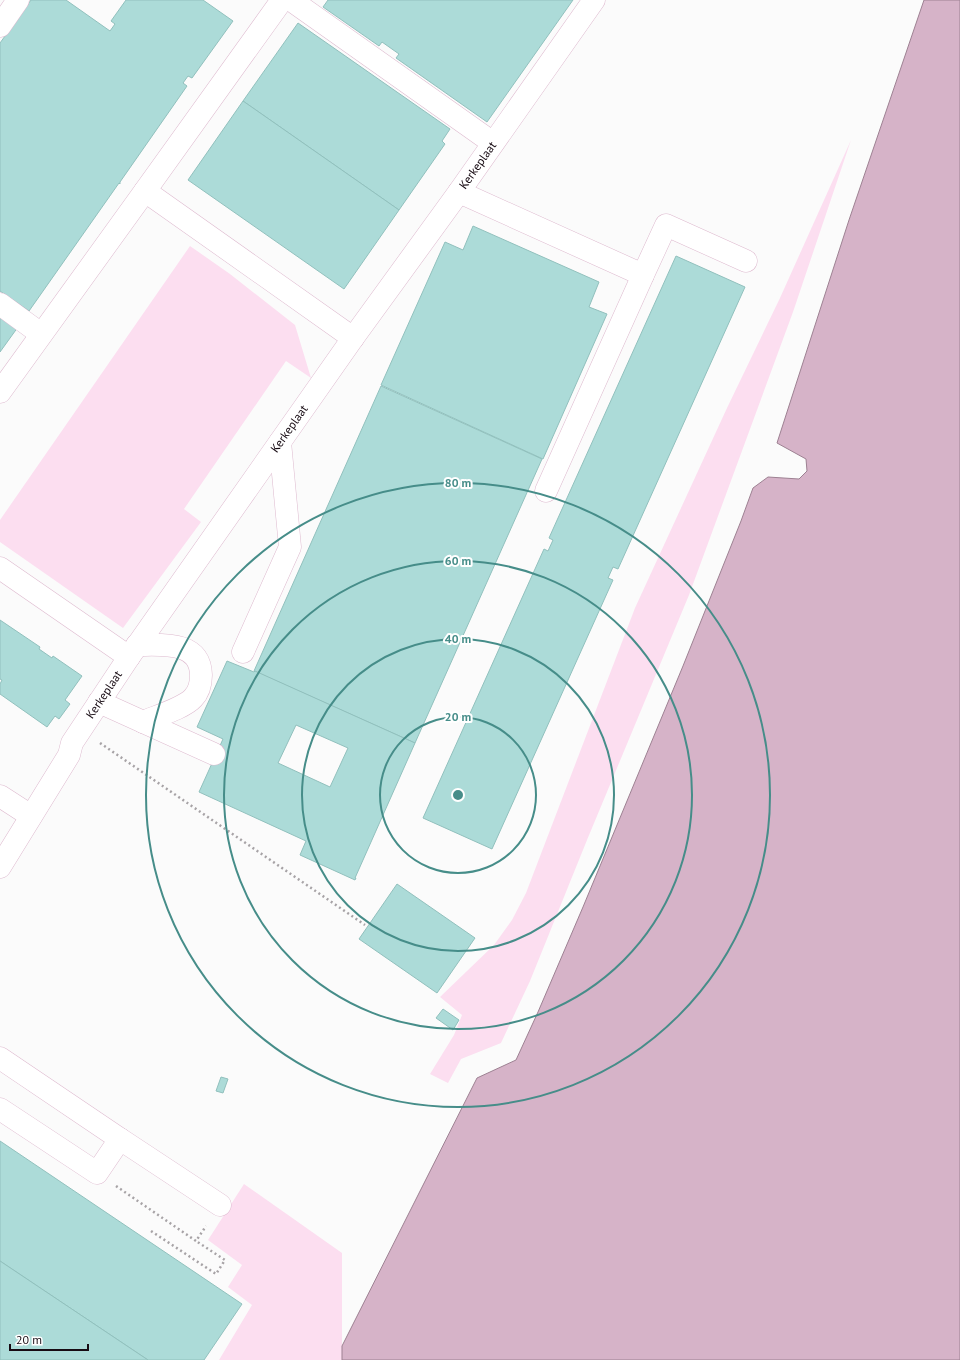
<svg xmlns="http://www.w3.org/2000/svg" width="960" height="1360" font-family="'PT Sans',sans-serif">
  <style>
    .green { fill: #fcdef0 }
    .water { fill: #d6b3c8; stroke: #9d8192 }
    .building { fill: #acdbd8; stroke: #91c0bd; fill-rule: evenodd }
    .lines { fill: none; stroke-linecap: round; stroke-linejoin: round }
    .minor-casing { stroke: #debacf; stroke-width: 23 }
    .path { stroke: #a7a3a6; stroke-width: 2.5; stroke-dasharray: 2 3; stroke-linecap: butt }
    .minor { stroke: #fff; stroke-width: 22 }
    .ring { fill: none; stroke: #468d89; stroke-width: 2 }
    .labels { text-anchor: middle; stroke-width: 4; stroke-linejoin: round; paint-order: stroke }
    .street-label { font-size: 12px; fill: #170b13; stroke: #fff }
    .centre { fill: #468d89; stroke: #fff; stroke-width: 2 }
    .ring-label { font-size: 12px; text-anchor: middle; font-weight: bold; fill: #468d89; stroke: #fff; stroke-width: 4; stroke-linejoin: round; paint-order: stroke }
  </style>
  <rect width="100%" height="100%" fill="#fbfbfb"/>
  <g class="green">
    <path d="M851,140L793,312L689,595L587,840L530,981L501,1043L461,1059L448,1083L430,1074L454,1035L462,1015L440,997L494,945L512,920L526,893L635,608L727,408L780,298Z"/>
    <path d="M190,246L230,274L295,325L311,378L286,361L184,509L201,522L123,628L0,542V520Z"/>
    <path d="M244,1184L342,1253V1360H219L252,1305L228,1287L242,1265L208,1240Z"/>
  </g>
  <path class="water" d="M924,0H960V1360H342V1346L477,1078L516,1060L538,1012L583,907L683,666L741,521L753,488L768,477L799,479L807,471L806,459L777,443L849,220Z"/>
  <g class="building">
    <path d="M31,0H66L110,31L115,24L111,21L126,0H203L233,21L192,78L188,76L183,83L187,86L120,182V184L119,183L29,311L0,291V43Z"/>
    <path d="M328,0H573L487,122L396,58L399,54L382,42L379,46L323,7Z"/>
    <path d="M298,23L450,129L442,141L445,144L399,210L243,101Z"/>
    <path d="M243,101L399,210L344,289L188,180Z"/>
    <path d="M473,226L599,282L589,307L607,314L543,459L381,385L445,242L463,250Z"/>
    <path d="M676,256L745,287L618,569L613,567L608,578L613,580L492,849L423,818L544,549L548,551L553,540L549,538Z"/>
    <path d="M0,314L18,327L0,352Z"/>
    <path d="M381,386L542,459L415,743L254,671Z"/>
    <path d="M0,620L40,647L39,649L52,658L53,656L82,676L65,700L70,704L59,719L55,716L47,727L0,694V684L2,680L0,679Z"/>
    <path d="M227,661L254,672L255,671L415,743L355,878H356L355,880L300,855L306,841L199,792L223,739L197,727ZM296,725L348,748L330,787L278,763Z"/>
    <path d="M397,884L475,938L437,993L359,939Z"/>
    <path d="M443,1009L459,1020L453,1030L436,1018Z"/>
    <path d="M221,1077L228,1079L223,1093L216,1091Z"/>
    <path d="M0,1141L242,1304L204,1360H148L0,1261Z"/>
    <path d="M0,1261L148,1360H0Z"/>
  </g>
  <g class="lines">
    <g class="minor-casing">
      <g id="minor">
        <path d="M282,0L145,191L353,338"/>
        <path d="M291,0L493,143"/>
        <path d="M0,26L18,0"/>
        <path d="M459,192L643,275L666,225L746,261"/>
        <path d="M0,304L41,334"/>
        <path d="M0,392L145,191"/>
        <path d="M546,491L643,275"/>
        <path d="M0,568L129,657"/>
        <path d="M137,645C161,645 200,640 201,675C201,683 199,692 193,698C184,708 157,716 143,722"/>
        <path d="M243,652L290,547L280,442"/>
        <path d="M99,702L214,754"/>
        <path d="M0,796L31,816"/>
        <path id="s1" d="M0,867L69,755L72,743L129,657L353,338L459,192L594,0"/>
        <path d="M0,1058L120,1139L97,1173L0,1109"/>
        <path d="M120,1139L220,1205"/>
      </g>
    </g>
    <g class="path">
      <path d="M100,743L365,925"/>
      <path d="M116,1186L196,1241L206,1226"/>
      <path d="M151,1231L216,1274L225,1260L196,1241"/>
    </g>
    <use href="#minor" class="minor"/>
  </g>
  <g class="ring">
    <circle cx="458" cy="795" r="78"/>
    <circle cx="458" cy="795" r="156"/>
    <circle cx="458" cy="795" r="234"/>
    <circle cx="458" cy="795" r="312"/>
  </g>
  <g class="labels">
    <g class="street-label">
      <text dy="4" stroke="none"><textPath href="#s1" startOffset="850">Kerkeplaat</textPath></text>
      <text dy="4" stroke="none"><textPath href="#s1" startOffset="526">Kerkeplaat</textPath></text>
      <text dy="4" stroke="none"><textPath href="#s1" startOffset="202">Kerkeplaat</textPath></text>
    </g>
  </g>
  <circle cx="458" cy="795" r="6" class="centre"/>
  <g class="ring-label">
    <text x="458" y="487">80 m</text>
    <text x="458" y="565">60 m</text>
    <text x="458" y="643">40 m</text>
    <text x="458" y="721">20 m</text>
  </g>
  <path d="M10 1344v6h78v-6" fill="none" stroke="#170b13" stroke-width="2"/>
  <text x="16" y="1344" font-size="12" fill="#170b13" stroke="#ffffff" stroke-width="3" paint-order="stroke">20 m</text>
</svg>
